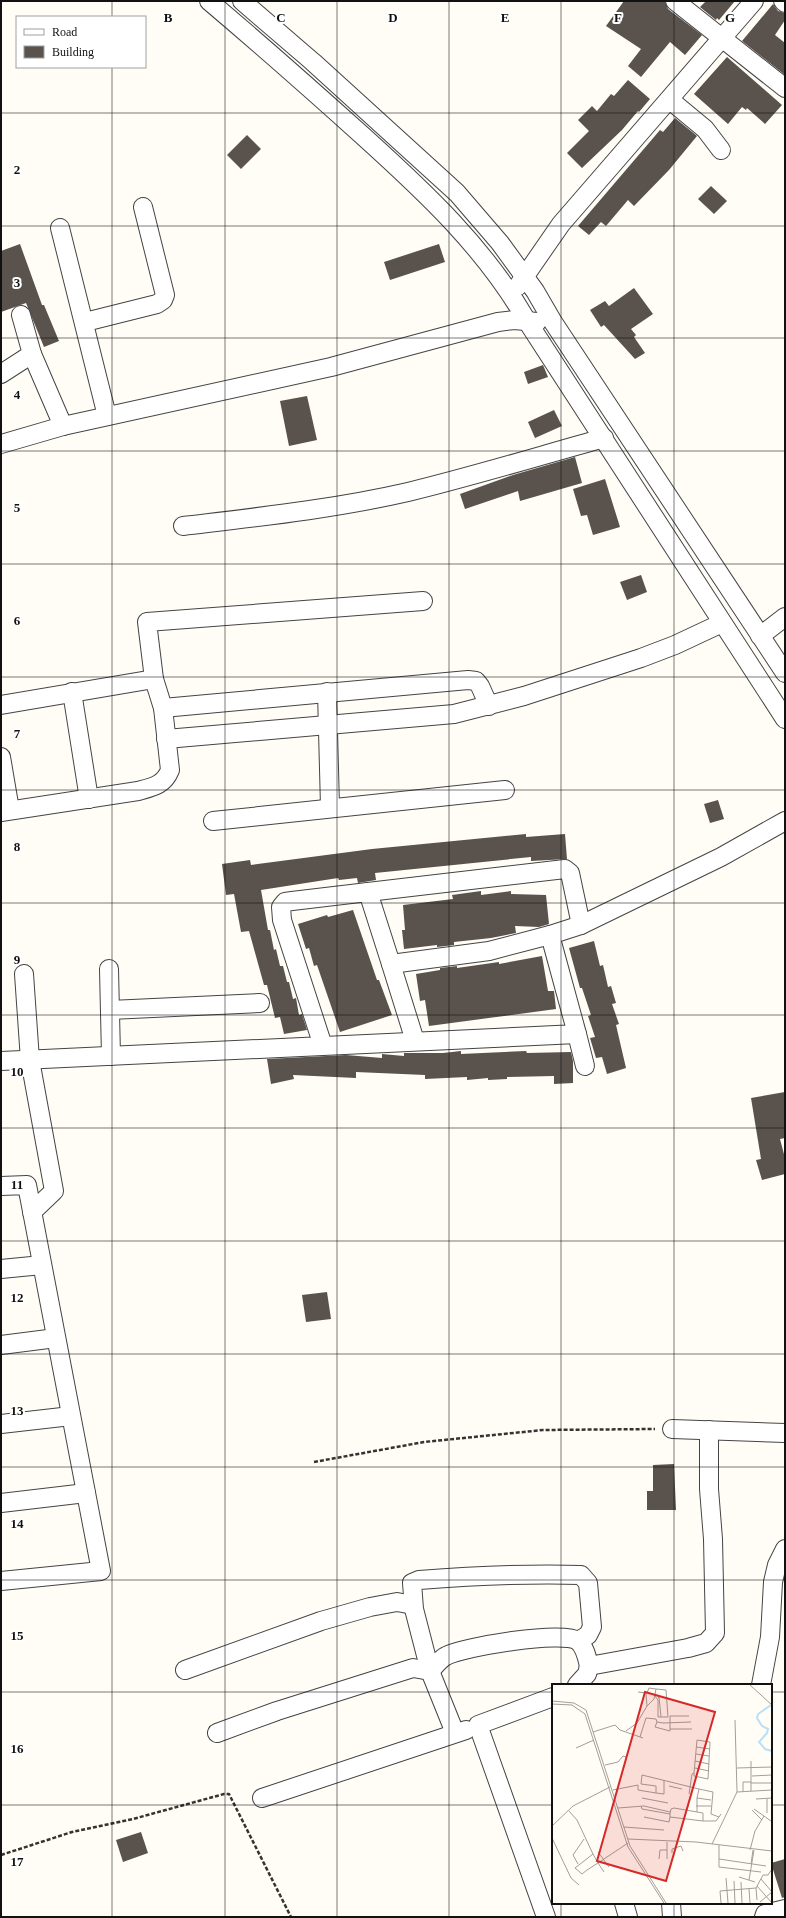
<svg xmlns="http://www.w3.org/2000/svg" width="786" height="1918" font-family="'Times New Roman',serif">
  <style>
    .building { fill: #5a524d }
    .lines { fill: none; stroke-linecap: round; stroke-linejoin: round }
    .minor-casing { stroke: #444; stroke-width: 20 }
    .path { stroke: #333; stroke-width: 2.5; stroke-dasharray: 4 2; stroke-linecap: butt }
    .minor { stroke: #fff; stroke-width: 18 }
    .grid { fill: none; stroke: #111; stroke-width: 1; stroke-opacity: 0.55 }
    .inset-river { fill: none; stroke: #b9e0f7; stroke-width: 2 }
    .inset-road { fill: none; stroke: #a09f9a; stroke-width: 1 }
    .view { fill: #d62828; fill-opacity: 0.15; stroke: #d62828; stroke-width: 2 }
    .inset-edge { fill: none; stroke: #111; stroke-width: 2 }
    .grid-label { font-size: 13px; text-anchor: middle; font-weight: bold; fill: #111; stroke: #fff; stroke-width: 4; stroke-linejoin: round; paint-order: stroke }
  </style>
  <rect width="100%" height="100%" fill="#fffdf5"/>
  <g class="building">
    <path d="M624,1H665L668,9L702,35L685,55L670,42L641,77L628,66L641,49L606,26Z"/>
    <path d="M706,1H735L719,20L717,18L716,20L700,7Z"/>
    <path d="M773,4L778,11L785,13V20L775,35L785,43V75L742,41Z"/>
    <path d="M727,57L782,105L765,124L747,108L746,110L742,107L728,124L694,94Z"/>
    <path d="M628,80L650,99L639,112L638,111L622,130L582,168L567,153L589,131L578,120L592,106L597,111L611,94L614,96Z"/>
    <path d="M675,118L697,136L669,170L634,206L628,200L606,226L601,222L589,235L578,226L660,130L663,132Z"/>
    <path d="M247,135L261,149L241,169L227,155Z"/>
    <path d="M711,186L727,201L714,214L698,199Z"/>
    <path d="M20,244L42,305H44L59,341L44,347L26,303L1,312V251Z"/>
    <path d="M439,244L445,262L390,280L384,262Z"/>
    <path d="M634,288L653,314L631,329L636,335L634,337L645,353L635,359L604,325L601,327L590,310L605,301L609,306Z"/>
    <path d="M543,365L548,377L528,384L524,372Z"/>
    <path d="M307,396L317,440L289,446L280,401Z"/>
    <path d="M554,410L562,426L535,438L528,422Z"/>
    <path d="M575,457L582,483L520,501L518,491L465,509L460,494L513,475Z"/>
    <path d="M605,479L620,527L593,535L587,515L581,516L573,489Z"/>
    <path d="M641,575L647,592L627,600L620,582Z"/>
    <path d="M718,800L724,819L710,823L704,804Z"/>
    <path d="M526,834V837L565,834L567,859L531,861V857L375,873L376,880L358,883L357,878L339,880L338,878L261,890L268,930H270L274,950L276,949L280,966H283L287,982H289L293,999L296,998L299,1015L302,1014L307,1030L284,1034L280,1017L275,1018L267,985H264L249,931L241,932L234,894L226,895L222,864L250,860L251,865L372,849Z"/>
    <path d="M481,891V895L511,891V894L546,895L549,924L539,927L515,926L516,933L491,938L454,942V945L437,947V945L404,949L402,930H405L403,905L453,899L452,895Z"/>
    <path d="M353,910L377,980H379L392,1015L340,1032L317,965L314,966L309,948L306,949L298,924L327,915L328,917Z"/>
    <path d="M594,941L600,966L603,965L608,987L611,986L616,1003L612,1004L619,1024L616,1025L626,1068L607,1074L602,1057L596,1058L590,1038L595,1037L588,1016L591,1015L582,988H580L569,948Z"/>
    <path d="M542,956L548,991H554L556,1009L429,1026L425,1000L420,1001L416,974L440,970V968L457,966V968L499,962V964Z"/>
    <path d="M461,1051V1054L526,1051L527,1053L571,1052L573,1061V1083L554,1084V1076L507,1077V1079L488,1080V1078L467,1080V1077L425,1079V1075L356,1072V1078L293,1075L294,1079L271,1084L267,1059L346,1055L382,1058V1054L404,1056V1053H443Z"/>
    <path d="M785,1092V1138L780,1139L785,1158V1174L762,1180L756,1160L761,1159L751,1098Z"/>
    <path d="M327,1292L331,1319L306,1322L302,1295Z"/>
    <path d="M674,1464L676,1510H647V1491H653V1465Z"/>
    <path d="M141,1832L148,1853L123,1862L116,1840Z"/>
    <path d="M785,1859V1897L782,1898L771,1863Z"/>
  </g>
  <g class="lines">
    <g class="minor-casing">
      <g id="minor">
        <path d="M209,1C261,45 312,90 363,136C425,192 485,248 527,321L785,719"/>
        <path d="M242,1L313,62L457,193L500,243L535,291L553,322L785,673"/>
        <path d="M675,1L785,88"/>
        <path d="M783,1L785,3"/>
        <path d="M670,100L705,129L721,150"/>
        <path d="M60,228L107,416"/>
        <path d="M518,286L561,224L754,1"/>
        <path d="M85,322L157,304L163,300L165,295L143,207"/>
        <path d="M32,354L63,426"/>
        <path d="M1,374L32,354L21,315"/>
        <path d="M1,444L63,426L331,367L498,322L514,320L537,322"/>
        <path d="M183,526C258,517 334,509 408,492C474,476 539,456 604,438"/>
        <path d="M760,636L785,617"/>
        <path d="M154,679L147,622L423,601"/>
        <path d="M72,692L89,799"/>
        <path d="M327,692L330,807"/>
        <path d="M1,705L154,679L163,708L170,770C164,785 153,787 138,791L1,812"/>
        <path d="M163,708L468,680L476,681L480,686L489,706"/>
        <path d="M166,739L454,714L524,696L641,658L675,645L722,623"/>
        <path d="M1,757L10,810"/>
        <path d="M213,821L505,790"/>
        <path d="M368,892L565,869L570,873L581,925L721,857L785,821"/>
        <path d="M550,935L581,925"/>
        <path d="M391,964L415,1041"/>
        <path d="M109,969L111,1056"/>
        <path d="M24,974L30,1060L54,1191L32,1212"/>
        <path d="M110,1010L260,1003"/>
        <path d="M577,1034L585,1066"/>
        <path d="M1,1061L577,1034L550,935L489,951L391,964L368,892L292,901L285,902L281,907L282,920L323,1046"/>
        <path d="M1,1186L27,1185L101,1571L1,1581"/>
        <path d="M1,1269L42,1265"/>
        <path d="M1,1345L56,1338"/>
        <path d="M1,1424L71,1416"/>
        <path d="M672,1429L785,1433"/>
        <path d="M1,1503L86,1493"/>
        <path d="M185,1670L321,1621L370,1607L397,1602L413,1605"/>
        <path d="M577,1685L587,1674L589,1666"/>
        <path d="M761,1685L770,1637L773,1582L777,1565L785,1549"/>
        <path d="M217,1733L277,1711L413,1668L430,1671C435,1666 440,1659 446,1656C463,1647 563,1630 578,1641C585,1647 587,1657 589,1666L688,1648L706,1643L715,1633L713,1539L709,1489V1430"/>
        <path d="M455,1733L430,1671L414,1609L412,1583L419,1580C473,1576 527,1573 581,1575L588,1583L592,1627L588,1635L578,1641"/>
        <path d="M262,1798L466,1730"/>
        <path d="M624,1903L628,1917"/>
        <path d="M671,1903L672,1917"/>
        <path d="M546,1917L478,1725L553,1697"/>
        <path d="M764,1917L765,1914L785,1909"/>
      </g>
    </g>
    <g class="path">
      <path d="M314,1462L424,1442L543,1430L655,1429"/>
      <path d="M1,1855L72,1832L133,1819L224,1794H229L291,1917"/>
    </g>
    <use href="#minor" class="minor"/>
  </g>
  <path class="grid" d="M112,1V17M225,1V1917M337,1V1917M449,1V1917M561,1V1685M674,1V1685M112,67V1917M1,113H785M1,226H785M1,338H785M1,451H785M1,564H785M1,677H785M1,790H785M1,903H785M1,1015H785M1,1128H785M1,1241H785M1,1354H785M1,1467H785M1,1580H785M1,1692H553M771,1692H785M1,1805H553M771,1805H785M561,1903V1917M674,1903V1917"/>
  <g transform="translate(552 1684)">
    <rect width="220" height="220" fill="#fffdf5"/>
    <path class="inset-river" d="M219,21L206,30L205,34L210,42L216,45L215,49L207,58L213,65L220,67"/>
    <path class="inset-road" d="M198,1L220,21M86,8L95,9L97,4L104,5M106,14L107,13L109,33M0,17L22,19L34,26L78,162L114,219M0,20L20,21L33,30L76,163L112,219M95,22L102,15L104,5L114,6L116,33H106V16L103,12M118,32H137M105,38L103,43L118,47V32M118,45H140M74,47L85,39L95,22L94,10M41,48L63,41L68,46L91,54M88,53L94,34L104,35L105,38L111,39L139,38M144,63L158,65M24,64L42,56M144,70L157,72M143,77L157,80M199,77V107M53,81L66,78L71,72L74,73M143,84L157,87M185,84L220,83M200,92L220,91M112,96V110L104,109V102L89,100L90,91L147,105L161,108L159,130L167,133L169,130M199,99H220M117,102L130,105M147,105L145,114L159,116M61,106L86,101V106L104,109M185,108L220,106M191,108V98H199M137,110L140,90L142,89L145,56L158,58L156,95L142,92V89M90,114L116,119M204,115L220,114M215,115V129M89,122L90,125L118,130V133L151,137M144,122H159M66,124L92,122L118,128M202,125L219,137M200,126L210,136M17,127L25,136L41,170M145,128V114M118,130L119,125L122,124L151,129V137H164L167,133M92,133L117,138L118,133M0,142L21,122L58,103M72,143L112,146M0,154L19,194L27,201M76,155L144,158L220,167M160,160L185,108L183,36M167,161V183L209,188M198,166L203,147L212,132M46,168L57,183M120,169V165L129,162L131,167M107,175L108,166H115M115,175V158M167,175L214,182M26,180L21,171L32,155M199,180L201,166M52,188L46,179L41,170L23,184L30,190L35,186L46,179L76,159M187,193L203,198M174,194L176,219M209,195L220,208M197,196L202,166M182,197L183,219M189,198L190,219M205,202L220,219M204,204L205,216M197,205L198,219M208,218L220,208M169,219L168,207L204,204L211,191H216L220,185"/>
    <path class="view" d="M93,8L163,28L114,197L45,177Z"/>
    <rect width="220" height="220" class="inset-edge"/>
  </g>
  <g class="grid-label">
    <text x="168" y="22">B</text>
    <text x="281" y="22">C</text>
    <text x="393" y="22">D</text>
    <text x="505" y="22">E</text>
    <text x="618" y="22">F</text>
    <text x="730" y="22">G</text>
    <text x="17" y="174">2</text>
    <text x="17" y="287">3</text>
    <text x="17" y="399">4</text>
    <text x="17" y="512">5</text>
    <text x="17" y="625">6</text>
    <text x="17" y="738">7</text>
    <text x="17" y="851">8</text>
    <text x="17" y="964">9</text>
    <text x="17" y="1076">10</text>
    <text x="17" y="1189">11</text>
    <text x="17" y="1302">12</text>
    <text x="17" y="1415">13</text>
    <text x="17" y="1528">14</text>
    <text x="17" y="1640">15</text>
    <text x="17" y="1753">16</text>
    <text x="17" y="1866">17</text>
  </g>
  <rect width="786" height="1918" fill="none" stroke="#111111" stroke-width="4"/>
  <rect x="16" y="16" width="130" height="52" fill="#ffffff" stroke="#a0a0a0"/>
  <rect x="24" y="29" width="20" height="6" fill="#ffffff" stroke="#a0a0a0"/>
  <text x="52" y="36" font-size="12" fill="#111111">Road</text>
  <rect x="24" y="46" width="20" height="12" fill="#5a524d" stroke="#a0a0a0"/>
  <text x="52" y="56" font-size="12" fill="#111111">Building</text>
</svg>
